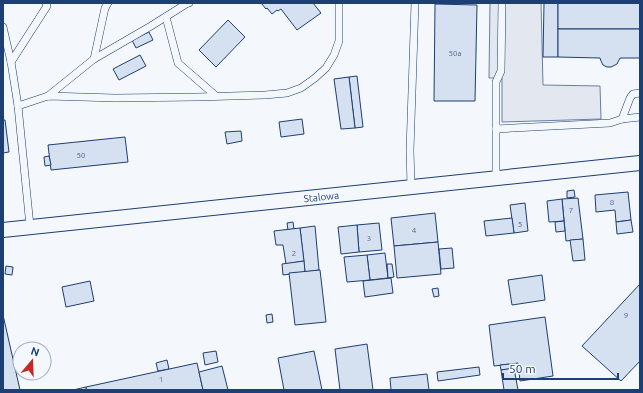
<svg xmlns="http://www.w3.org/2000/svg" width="643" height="393" font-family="Ubuntu,sans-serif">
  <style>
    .parking { fill: #e3e8f0; stroke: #687fa3 }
    .building { fill: #d5e0f0; stroke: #1d3f73 }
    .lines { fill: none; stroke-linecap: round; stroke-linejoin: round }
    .lane-casing { stroke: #1d3f73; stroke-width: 8 }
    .street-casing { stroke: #1d3f73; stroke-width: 16 }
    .lane { stroke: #f4f7fb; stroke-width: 7 }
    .street { stroke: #f4f7fb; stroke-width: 14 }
    .labels { text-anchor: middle; stroke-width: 3; stroke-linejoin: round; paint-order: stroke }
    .number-label { font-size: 8px; fill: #4b6792 }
    .street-label { font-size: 10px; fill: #1d3f73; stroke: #f4f7fb }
  </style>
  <rect width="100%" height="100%" fill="#f4f7fb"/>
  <path class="parking" d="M490,3H541L543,85L600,86L601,119L502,122V78H489Z"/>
  <g class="building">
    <path d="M261,3H313L321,13L297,30L281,9L278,11L277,10L272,14L267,8L266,9Z"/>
    <path d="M544,3H558V57H543Z"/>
    <rect x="558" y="3" width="82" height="26"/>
    <path d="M435,4L477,5L475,101H434Z"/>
    <path d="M228,20L245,37L216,67L199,50Z"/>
    <path d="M558,29H640V58H620L617,64L611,67H607L603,65L601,61L600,58L558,57Z"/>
    <path d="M149,32L153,40L136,48L132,40Z"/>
    <path d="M140,55L146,66L119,80L113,69Z"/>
    <path d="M357,76L363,127L355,128L349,77Z"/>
    <path d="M349,77L355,128L341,129L334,79Z"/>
    <path d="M302,119L304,134L281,137L279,122Z"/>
    <path d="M3,120H5L9,152L3,153Z"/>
    <path d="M241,131L242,141L227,144L225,132Z"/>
    <path d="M125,137L128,162L51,170L48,145Z"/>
    <path d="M49,156L51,165L45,166L44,157Z"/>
    <path d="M574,190L575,197L567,198V191Z"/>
    <path d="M628,192L631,220L616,222L615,210L596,212L595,195Z"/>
    <path d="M578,198L583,239L566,241L562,199Z"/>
    <path d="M562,199L564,221L549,222L547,201Z"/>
    <path d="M525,203L528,231L514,233L510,205Z"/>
    <path d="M435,213L438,242L394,246L391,218Z"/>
    <path d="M512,218L514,233L486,236L484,221Z"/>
    <path d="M631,220L633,232L617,234L616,222Z"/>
    <path d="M564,221L565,231L556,232L555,222Z"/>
    <path d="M293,222L294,229L288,230L287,223Z"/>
    <path d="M379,223L382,250L359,252L357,225Z"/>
    <path d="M357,225L359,252L341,254L338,227Z"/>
    <path d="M315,226L319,270L305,272L300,228Z"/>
    <path d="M300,228L304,261L286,264L283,245H276L274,231Z"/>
    <path d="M583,239L585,260L573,261L570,240Z"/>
    <path d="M438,242L441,274L397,278L394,246Z"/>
    <path d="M452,248L454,268L441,269L439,249Z"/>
    <path d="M385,253L388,278L370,280L367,255Z"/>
    <path d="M367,255L370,280L347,282L344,257Z"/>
    <path d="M304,261L305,272L283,275L282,264Z"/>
    <path d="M387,264H392L394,277L388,278Z"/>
    <path d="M6,266L13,267L12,275L5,274Z"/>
    <path d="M320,270L326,322L295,325L289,273Z"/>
    <path d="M542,275L545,300L512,305L508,280Z"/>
    <path d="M391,278L393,293L365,297L363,281Z"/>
    <path d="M90,281L94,301L66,307L62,287Z"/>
    <path d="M640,284V361L621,381L582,346Z"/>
    <path d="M438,288L439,296L434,297L432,289Z"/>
    <path d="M272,314L273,322L267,323L266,315Z"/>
    <path d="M3,315L20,390H3Z"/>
    <path d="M545,317L553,376L520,381L518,363L494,366L489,325Z"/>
    <path d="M367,344L373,390H340L335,349Z"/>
    <path d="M216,351L218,362L205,365L203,353Z"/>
    <path d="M314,351L322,390H284L278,358Z"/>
    <path d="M167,360L169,369L158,371L156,363Z"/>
    <path d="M197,363L203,390H86V387Z"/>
    <path d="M510,364V369L501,370L500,365Z"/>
    <path d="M222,366L228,390H203L199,372Z"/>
    <path d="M479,367L480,375L438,381L437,372Z"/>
    <path d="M514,368L518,390H504L501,370Z"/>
    <path d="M427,374L429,390H391L390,378Z"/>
    <path d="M86,387V390H73Z"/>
  </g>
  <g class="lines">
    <g class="lane-casing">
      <g id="lane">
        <path d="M502,3L501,71L496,82V129L610,123L622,119L640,117"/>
        <path d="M166,17L178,63L216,96"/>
        <path d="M3,27L11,62L18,106L30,226"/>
        <path d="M94,59L105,8L108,3"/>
        <path d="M11,62L47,6L46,3"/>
        <path d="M48,96L94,59L151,26L186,4L189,3"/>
        <path d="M18,106L48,96L115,98L197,97L265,95L287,93L301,88L315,78L326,68L334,55L339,41V3"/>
        <path d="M622,119L630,98L633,94L640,93"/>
        <path d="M496,177V129"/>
        <path d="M411,186L410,150L415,3"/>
      </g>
    </g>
    <g class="street-casing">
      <g id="street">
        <path id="s1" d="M3,230L640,163"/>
      </g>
    </g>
    <use href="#lane" class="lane"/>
    <use href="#street" class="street"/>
  </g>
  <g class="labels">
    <g class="number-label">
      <text x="455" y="56">50a</text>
      <text x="81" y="158">50</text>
      <text x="612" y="205">8</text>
      <text x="571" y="213">7</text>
      <text x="520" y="227">5</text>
      <text x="414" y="233">4</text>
      <text x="369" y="241">3</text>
      <text x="294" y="256">2</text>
      <text x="626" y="318">9</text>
      <text x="161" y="382">1</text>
    </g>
    <g class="street-label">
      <text dy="4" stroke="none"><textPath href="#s1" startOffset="320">Stalowa</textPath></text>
    </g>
  </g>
  <rect width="643" height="393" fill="none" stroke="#1d3f73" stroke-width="8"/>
  <g transform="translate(32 361) rotate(19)"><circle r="19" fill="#f4f7fb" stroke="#9eadc5"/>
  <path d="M0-3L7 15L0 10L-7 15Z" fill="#c62828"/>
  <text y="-6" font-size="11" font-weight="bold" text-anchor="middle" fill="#1d3f73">N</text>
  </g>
  <path d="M503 373v6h115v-6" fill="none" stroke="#1d3f73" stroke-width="2"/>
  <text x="509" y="373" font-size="12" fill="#1d3f73" stroke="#f4f7fb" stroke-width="3" paint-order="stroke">50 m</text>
</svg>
